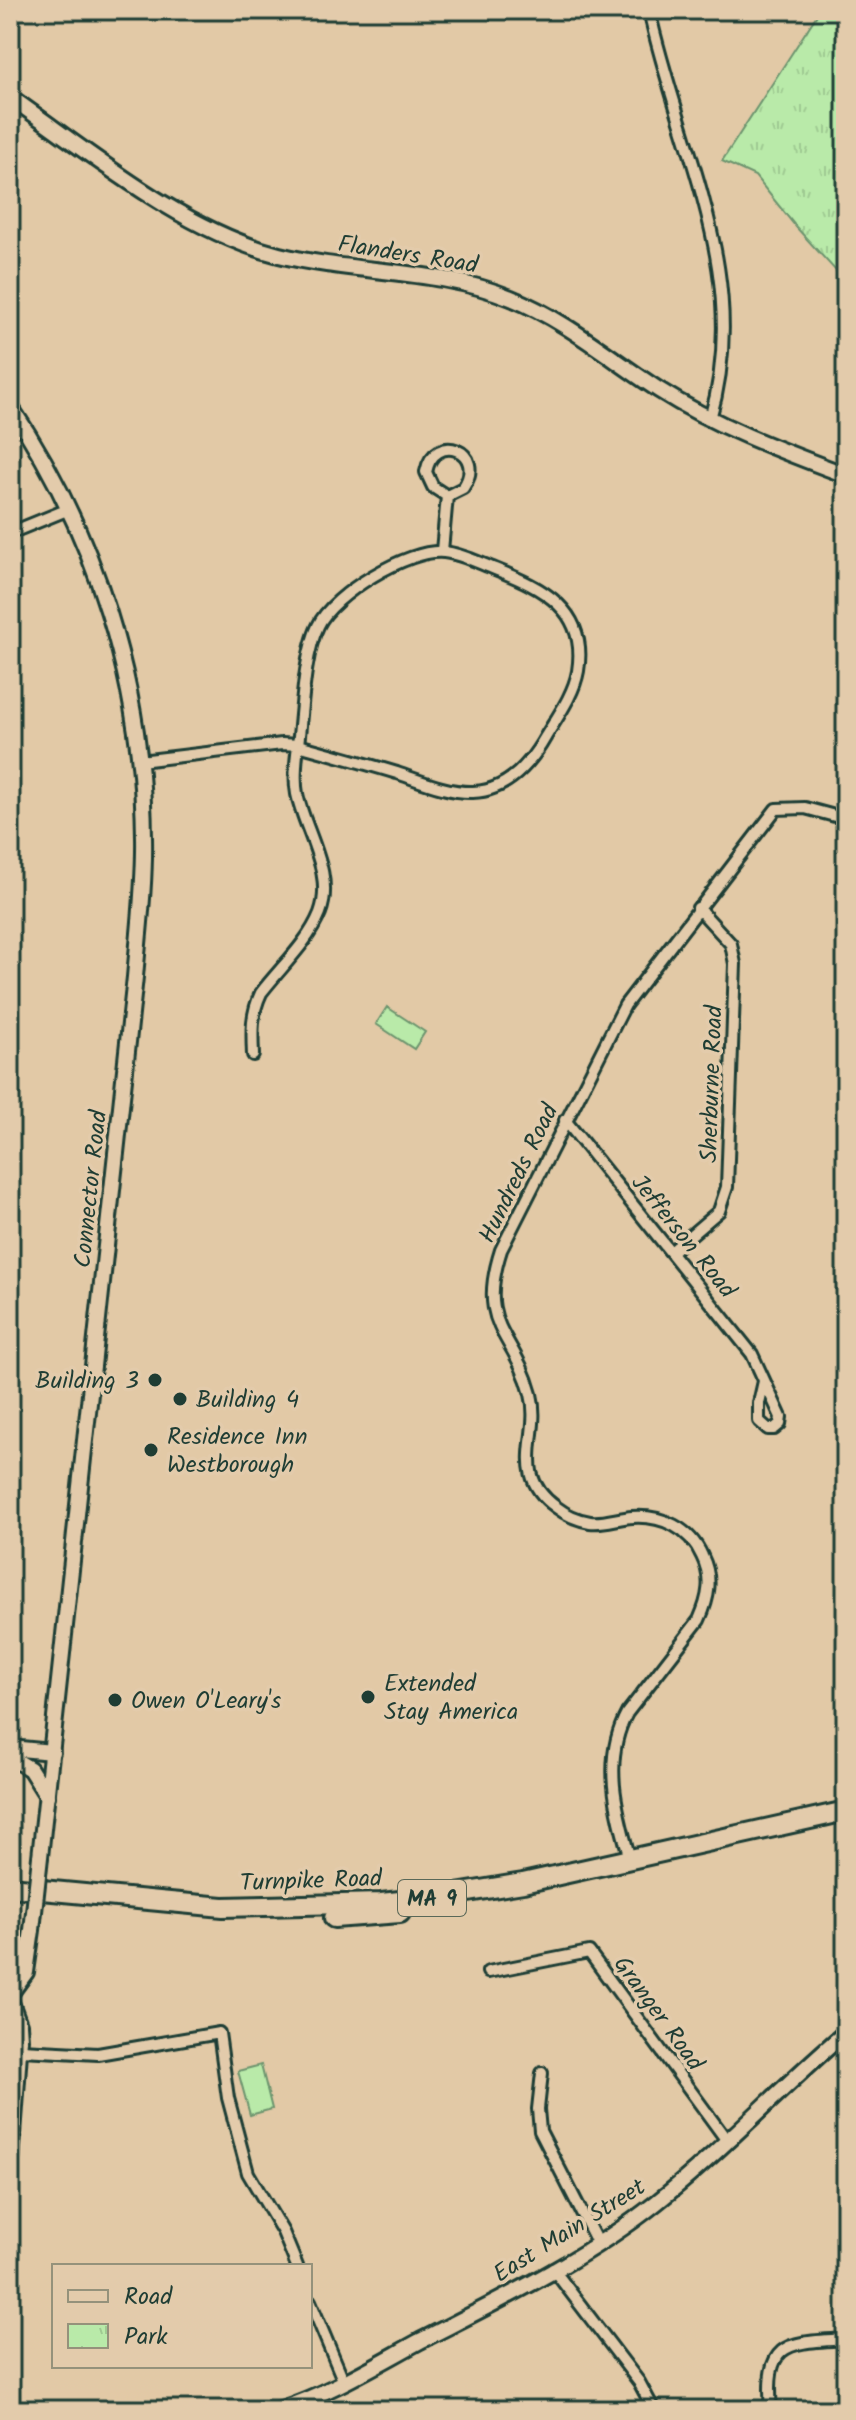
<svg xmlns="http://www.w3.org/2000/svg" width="856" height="2420" font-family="Kalam,sans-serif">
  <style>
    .grass { fill: #b9eaa9; stroke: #6c946e; stroke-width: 2 }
    .park { fill: url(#park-tufts); stroke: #6c946e; stroke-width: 2 }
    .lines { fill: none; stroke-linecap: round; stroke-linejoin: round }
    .street-casing { stroke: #1f3d34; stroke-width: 16 }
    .secondary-casing { stroke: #1f3d34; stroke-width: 20 }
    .highway-casing { stroke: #1f3d34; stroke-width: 24 }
    .street { stroke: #e3cbab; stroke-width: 10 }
    .secondary { stroke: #e3cbab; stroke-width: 14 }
    .highway { stroke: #e3cbab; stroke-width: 18 }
    .secondary-bridge-casing { stroke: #1f3d34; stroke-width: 20; stroke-linecap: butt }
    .secondary-bridge { stroke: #e3cbab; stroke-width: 14 }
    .poi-dot { fill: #1f3d34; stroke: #e3cbab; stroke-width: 3 }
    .labels { text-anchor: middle; stroke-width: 7; stroke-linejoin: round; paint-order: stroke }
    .shield { fill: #e3cbab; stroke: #5a6858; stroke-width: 2 }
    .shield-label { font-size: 22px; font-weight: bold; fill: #1f3d34 }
    .street-label { font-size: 24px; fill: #1f3d34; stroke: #e3cbab }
    .poi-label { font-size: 24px; fill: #1f3d34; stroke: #e3cbab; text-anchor: start }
  </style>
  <defs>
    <pattern id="park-tufts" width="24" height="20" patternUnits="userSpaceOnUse" patternTransform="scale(2)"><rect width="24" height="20" fill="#b9eaa9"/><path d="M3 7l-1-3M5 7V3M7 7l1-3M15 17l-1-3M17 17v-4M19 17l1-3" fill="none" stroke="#9fca92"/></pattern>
  </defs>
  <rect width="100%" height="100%" fill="#e2c9a6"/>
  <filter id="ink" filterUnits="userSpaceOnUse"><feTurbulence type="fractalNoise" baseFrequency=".0125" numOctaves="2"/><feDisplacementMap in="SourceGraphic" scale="16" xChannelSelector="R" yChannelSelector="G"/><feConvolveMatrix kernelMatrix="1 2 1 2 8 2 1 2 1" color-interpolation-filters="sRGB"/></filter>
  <g filter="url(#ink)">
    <g class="grass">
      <path d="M387,1007L425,1032L414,1049L376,1024Z"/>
      <path d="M261,2065L272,2109L250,2115L238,2071Z"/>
    </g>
    <path class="park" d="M820,10H846V282L796,227L755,176L722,161Z"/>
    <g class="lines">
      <g class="street-casing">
        <g id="street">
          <path d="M649,10C678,146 753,275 710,419"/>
          <path d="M10,533L69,509"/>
          <path d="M442,551L447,496L463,488C488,451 434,430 426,472L433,487L447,496"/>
          <path d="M140,761L282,744L298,745C302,712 304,654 318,626C332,595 409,548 444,552C462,554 479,563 495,569C543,588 588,610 578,671C574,694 558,716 546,736C531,763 507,791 473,792C448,793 421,781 397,773C364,763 331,754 298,745C296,761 294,778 297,794C305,832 335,874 320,913C308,943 280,968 261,993C251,1014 252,1032 253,1055"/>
          <path d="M565,1120L752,1354L781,1417L780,1424L774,1429H768L759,1421V1403L764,1381"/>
          <path d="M671,1252L719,1211L727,1187L735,964L731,944L698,908"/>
          <path d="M630,1859C616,1810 602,1759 627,1713L699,1620C709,1598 713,1578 702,1556C690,1528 662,1515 632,1517C618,1518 603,1524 590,1522C578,1520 565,1514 556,1507C509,1473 542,1436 531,1394C514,1331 476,1328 501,1250L625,1005L776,809L805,808L846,819"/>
          <path d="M488,1972L589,1952L728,2142"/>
          <path d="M21,2050L98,2054L219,2033L228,2098L248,2173L283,2232L297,2266"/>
          <path d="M542,2073L538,2109L540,2131L598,2244"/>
          <path d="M10,2202L22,2039L21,2024L10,1994"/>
          <path d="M553,2269L639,2382L654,2410"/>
          <path d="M310,2301L344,2382"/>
          <path d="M771,2410C765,2341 785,2343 846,2339"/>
        </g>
      </g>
      <g class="secondary-casing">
        <g id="secondary">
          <path d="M10,97C90,153 183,231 279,255C356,274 437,268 511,298C564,319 611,359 659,390C717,427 782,451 846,475"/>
          <path d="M10,406C95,532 143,685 144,837C145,883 139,930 135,977L40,1857"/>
          <path d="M10,1748L52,1752"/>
          <path d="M10,1757L30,1769L47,1796"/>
          <path d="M10,1994L26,1972L32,1930"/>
          <path d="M10,2031L21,2050"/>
          <path d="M278,2410C328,2394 374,2366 420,2341C500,2300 586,2259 656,2203C723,2150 781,2087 846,2032"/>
        </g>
      </g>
      <g class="highway-casing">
        <g id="highway">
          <path d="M10,1887L223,1907L381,1903L438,1897L523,1883L846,1811"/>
          <path d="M334,1918L400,1913"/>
        </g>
      </g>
      <use href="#street" class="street"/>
      <use href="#secondary" class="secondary"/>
      <use href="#highway" class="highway"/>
      <g class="secondary-bridge-casing">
        <path id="secondary-bridge" d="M32,1930L40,1857"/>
      </g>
      <use href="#secondary-bridge" class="secondary-bridge"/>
    </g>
  </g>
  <g class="poi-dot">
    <circle cx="155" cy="1380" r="8"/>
    <circle cx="180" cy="1399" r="8"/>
    <circle cx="151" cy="1450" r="8"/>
    <circle cx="368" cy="1697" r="8"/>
    <circle cx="115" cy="1700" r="8"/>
  </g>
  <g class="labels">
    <rect class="shield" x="398" y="1880" width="68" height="36" rx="6"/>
    <g class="shield-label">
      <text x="432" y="1906">MA 9</text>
    </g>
    <g class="street-label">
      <text transform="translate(408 254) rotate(9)" y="8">Flanders Road</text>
      <text transform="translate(711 1084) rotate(-88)" y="8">Sherburne Road</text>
      <text transform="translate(518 1173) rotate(-64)" y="8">Hundreds Road</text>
      <text transform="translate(90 1189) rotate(-84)" y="8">Connector Road</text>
      <text transform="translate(684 1236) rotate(51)" y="8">Jefferson Road</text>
      <text transform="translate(311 1880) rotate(-2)" y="8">Turnpike Road</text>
      <text transform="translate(659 2013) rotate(54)" y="8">Granger Road</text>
      <text transform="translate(569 2230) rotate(-32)" y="8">East Main Street</text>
    </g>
    <g class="poi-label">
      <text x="139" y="1388" text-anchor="end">Building 3</text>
      <text x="196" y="1407">Building 4</text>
      <text x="167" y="1444">Residence Inn<tspan x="167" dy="28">Westborough</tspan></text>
      <text x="384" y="1691">Extended<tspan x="384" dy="28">Stay America</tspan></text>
      <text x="131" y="1708">Owen O'Leary's</text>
    </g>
  </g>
  <rect width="856" height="2420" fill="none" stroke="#e3cbab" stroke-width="40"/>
  <rect x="20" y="20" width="816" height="2380" fill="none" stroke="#1f3d34" stroke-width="3" filter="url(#ink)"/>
  <rect x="52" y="2264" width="260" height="104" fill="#e3cbab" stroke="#95927b" stroke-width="2"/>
  <rect x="68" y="2290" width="40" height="12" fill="#e3cbab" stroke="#95927b" stroke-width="2"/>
  <text x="124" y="2304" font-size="24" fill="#1f3d34">Road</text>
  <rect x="68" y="2324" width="40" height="24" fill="url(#park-tufts)" stroke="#95927b" stroke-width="2"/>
  <text x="124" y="2344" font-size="24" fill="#1f3d34">Park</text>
</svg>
